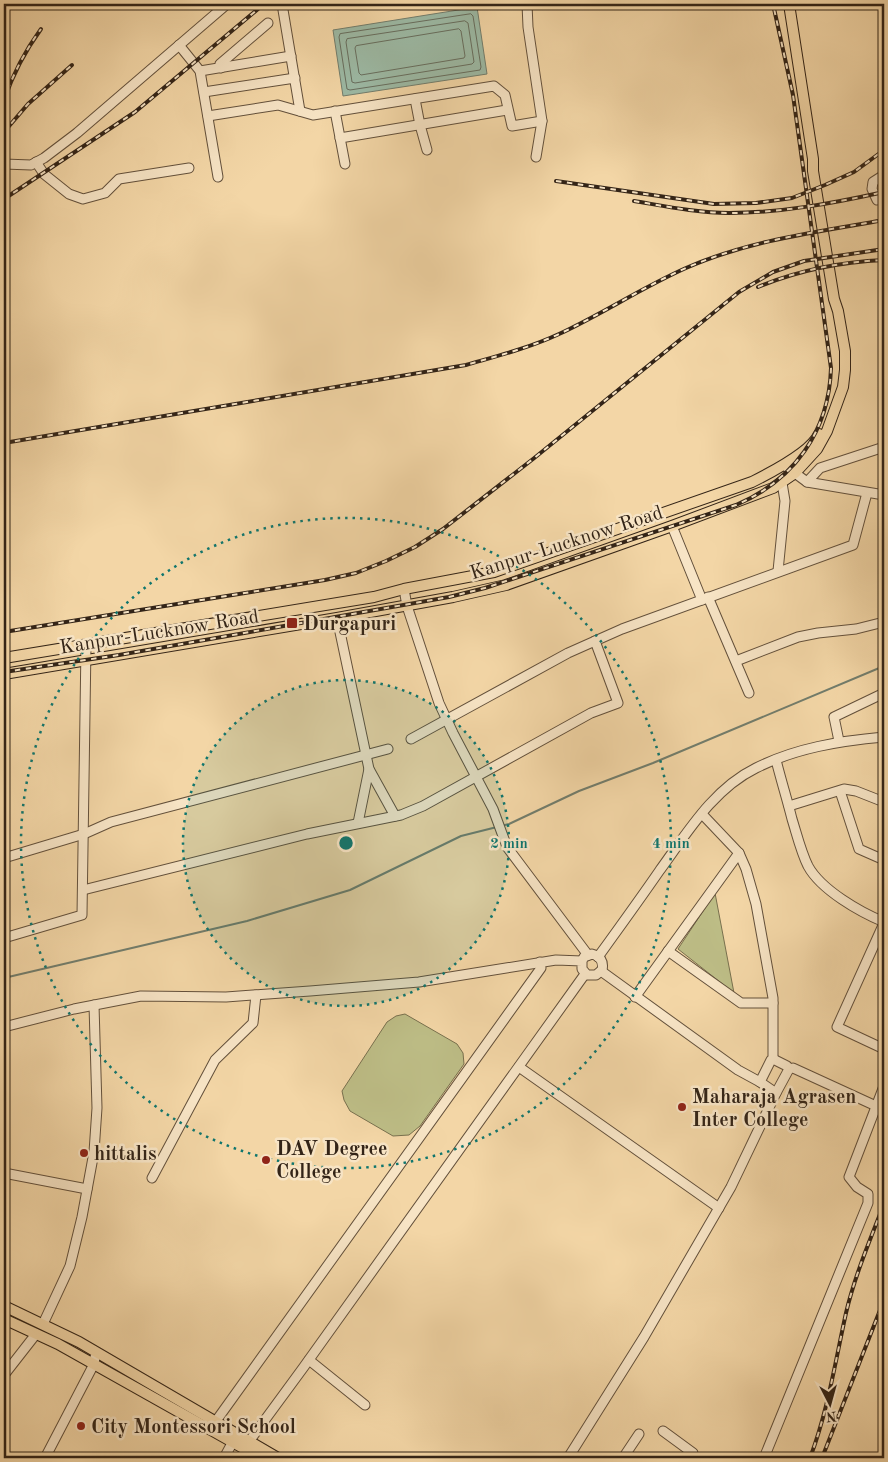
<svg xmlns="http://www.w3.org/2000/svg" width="888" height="1462" font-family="'Old Standard TT',serif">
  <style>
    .green { fill: #bdbd86; stroke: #78704e }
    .water { fill: #9cb9a4; stroke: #727d6c }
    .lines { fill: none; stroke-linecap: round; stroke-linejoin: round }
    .shore { stroke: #686e5e; stroke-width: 1 }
    .stream { stroke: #727d6c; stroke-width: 2 }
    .minor-casing { stroke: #63503b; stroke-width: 11 }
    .major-casing { stroke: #332417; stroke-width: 12 }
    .minor { stroke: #f7e4c5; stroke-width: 9 }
    .major { stroke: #f3d6a6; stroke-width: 10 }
    .rail-casing { stroke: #332417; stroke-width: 4 }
    .rail { stroke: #f7e4c5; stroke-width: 2; stroke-dasharray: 5.5; stroke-linecap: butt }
    .ring { fill: none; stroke: #0f766e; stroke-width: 2.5; stroke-dasharray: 2.5 5 }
    .poi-dot { fill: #8f2418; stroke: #f7e4c5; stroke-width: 2 }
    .labels { text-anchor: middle; stroke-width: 5; stroke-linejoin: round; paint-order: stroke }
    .street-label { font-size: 20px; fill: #332417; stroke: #f7e4c5 }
    .poi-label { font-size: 20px; font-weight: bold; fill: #332417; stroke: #f7e4c5; text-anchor: start }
    .centre { fill: #0f766e; stroke: #f7e4c5; stroke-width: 2.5 }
    .ring-label { font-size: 15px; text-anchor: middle; font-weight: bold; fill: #0f766e; stroke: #f7e4c5; stroke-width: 5; stroke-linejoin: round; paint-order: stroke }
  </style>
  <rect width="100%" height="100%" fill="#f3d6a6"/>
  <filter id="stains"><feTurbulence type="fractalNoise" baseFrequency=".004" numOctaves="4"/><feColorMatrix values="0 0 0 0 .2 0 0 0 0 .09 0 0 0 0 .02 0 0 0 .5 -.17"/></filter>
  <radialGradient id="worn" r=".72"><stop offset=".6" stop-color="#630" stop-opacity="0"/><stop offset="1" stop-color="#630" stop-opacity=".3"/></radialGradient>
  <g class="green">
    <path d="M715,893L734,993L678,949Z"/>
    <path d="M405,1014L457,1044L463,1053L464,1064L420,1126L409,1135L393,1136L350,1111L344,1100L342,1091L387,1022L396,1016Z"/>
  </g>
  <path class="water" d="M477,7L487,74L343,96L333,30Z"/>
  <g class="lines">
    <g class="shore">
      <path d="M471,14L473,16L481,67L480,70L350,90L347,89L339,37L340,34Z"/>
      <path d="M465,21L468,23L474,62L472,64L355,83L352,82L346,42L347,39Z"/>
      <path d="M459,29L461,31L465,56L464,58L361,75L359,73L355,48L356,46Z"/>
    </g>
    <g class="stream">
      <path d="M501,826L509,824L579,791L653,763L884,666"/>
      <path d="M4,978L247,921L350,890L461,836L497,827"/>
    </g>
    <g class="minor-casing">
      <g id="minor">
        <path d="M282,4L300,111"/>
        <path d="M527,4L528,27L542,121L536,157"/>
        <path d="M179,45L200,71L218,177"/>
        <path d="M221,68L220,64L268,23"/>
        <path d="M200,71L291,56"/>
        <path d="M204,92L295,78"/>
        <path d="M415,99L420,125L427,150"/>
        <path d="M335,111L345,164"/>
        <path d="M208,116L278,105L313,115L494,86L505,95L512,126L542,121"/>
        <path d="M340,138L507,110"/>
        <path d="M36,162L44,174L69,194L83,199L105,193L119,179L189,168"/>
        <path d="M4,164L31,165L44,158L77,133L227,4"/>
        <path d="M884,175L873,182L872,189L877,200L884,197"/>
        <path d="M784,465L807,482L884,495"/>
        <path d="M807,482L820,468L884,447"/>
        <path d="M672,526L702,600"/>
        <path d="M778,571L785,501L782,483"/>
        <path d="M404,589L407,606L439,703L453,733L493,809L507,847L588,955"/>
        <path d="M708,597L749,693"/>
        <path d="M337,618L369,769L395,816"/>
        <path d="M736,661L798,637L818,633L856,629L884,622"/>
        <path d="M411,739L568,653L622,629L853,545L867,493"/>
        <path d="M839,741L834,717L884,693"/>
        <path d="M776,760C781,780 787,799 792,819C797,835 801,852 808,866C821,890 860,912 884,922"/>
        <path d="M840,791L859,849L884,860"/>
        <path d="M789,806L844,789L856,791L884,802"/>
        <path d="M702,814L739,853L746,869L756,904L773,998V1059L771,1060L760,1082"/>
        <path d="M358,823L369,769"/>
        <path d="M4,858L84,834L111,822L388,749"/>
        <path d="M83,890L307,834L401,815L423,806L591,713L618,703L595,641"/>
        <path d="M884,923L837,1027L884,1049"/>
        <path d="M4,938L82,915L86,645"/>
        <path d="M668,951L741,1003H773"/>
        <path d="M598,957C619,928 640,899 660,870C687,833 713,789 756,768C796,748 839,741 884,737"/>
        <path d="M601,971L738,1070L760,1082L776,1093"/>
        <path d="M635,997L739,853"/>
        <path d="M4,1027L74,1009L141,996L226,997L310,991L419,982L556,960L582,961L584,957L592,954C600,956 604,961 602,970L596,975H587L582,969V961"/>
        <path d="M773,1059L787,1066L789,1069L793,1068L804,1073L876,1106"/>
        <path d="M519,1067L719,1208"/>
        <path d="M4,1173L87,1189"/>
        <path d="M152,1178L215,1060L253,1023L256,995"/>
        <path d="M43,1324L70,1266L82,1217L94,1152L97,1108L94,1005"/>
        <path d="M309,1360L365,1405"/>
        <path d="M4,1375L36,1334"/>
        <path d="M216,1421L541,968L540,962"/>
        <path d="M663,1431L693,1453L689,1458"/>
        <path d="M245,1447L303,1368L585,974"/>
        <path d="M45,1458L94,1364L95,1357"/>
        <path d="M224,1458L236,1436"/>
        <path d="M568,1458L644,1337L731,1187L776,1093L789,1069"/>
        <path d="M623,1458L639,1434"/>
        <path d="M764,1458L868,1203V1194L857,1187L849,1177L884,1086"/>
      </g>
    </g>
    <g class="major-casing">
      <g id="major">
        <path d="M4,658L374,597L404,589L494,572L752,482C770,473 811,452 819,434"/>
        <path d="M4,674L337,618L453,597L506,585L672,526L773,488L795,473L817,449L827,431L843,387L845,370V351L838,311L834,299L813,171V159L789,4"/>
        <path d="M4,1306L79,1342L278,1458"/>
        <path d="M4,1319L58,1344L261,1458"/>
      </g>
    </g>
    <use href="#minor" class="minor"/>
    <use href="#major" class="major"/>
    <g class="rail-casing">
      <g id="rail">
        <path d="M4,32L6,4"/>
        <path d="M4,100C13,74 25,51 41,29"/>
        <path d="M4,132L28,104L72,65"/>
        <path d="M556,181L714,204L756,203L792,198L825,185L854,172L884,150"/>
        <path d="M4,199L135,112L264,4"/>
        <path d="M634,201C664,206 698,213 729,213C781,213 834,203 884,192"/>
        <path d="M758,287C799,270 840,262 884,260"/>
        <path d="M4,443L466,365C497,356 529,348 559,334C602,314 643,287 686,268C750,240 817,232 884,220"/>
        <path d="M4,632L325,580L356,573L386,561L415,547L443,529L533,459L739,292L773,272L804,261L884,249"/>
        <path d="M4,672L119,655L449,597L485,588L736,505C794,480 829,432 831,368L793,95L773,4"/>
        <path d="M810,1458C828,1410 835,1363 846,1313C855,1275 870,1240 884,1204"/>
        <path d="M822,1458L884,1300"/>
      </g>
    </g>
    <use href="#rail" class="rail"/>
  </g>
  <circle cx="346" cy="843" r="163" fill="#0f766e" fill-opacity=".12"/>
  <g class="ring">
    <circle cx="346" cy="843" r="163"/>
    <circle cx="346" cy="843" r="325"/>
  </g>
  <g class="poi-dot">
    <rect x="286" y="617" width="12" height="12" rx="2.5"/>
    <circle cx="682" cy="1107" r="5"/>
    <circle cx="84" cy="1153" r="5"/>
    <circle cx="266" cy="1160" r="5"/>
    <circle cx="81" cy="1426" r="5"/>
  </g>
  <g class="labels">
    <g class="street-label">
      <text transform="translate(566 542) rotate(-18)" y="7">Kanpur-Lucknow Road</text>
      <text transform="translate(159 631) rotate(-9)" y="7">Kanpur-Lucknow Road</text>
    </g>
    <g class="poi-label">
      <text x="303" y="630">Durgapuri</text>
      <text x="692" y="1103">Maharaja Agrasen<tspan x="692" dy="23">Inter College</tspan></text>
      <text x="276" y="1155">DAV Degree<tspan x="276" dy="23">College</tspan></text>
      <text x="94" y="1160">hittalis</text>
      <text x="91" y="1433">City Montessori School</text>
    </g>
  </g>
  <circle cx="346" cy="843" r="8" class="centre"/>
  <g class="ring-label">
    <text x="509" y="848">2 min</text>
    <text x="671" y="848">4 min</text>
  </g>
  <rect width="888" height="1462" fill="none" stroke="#f3d6a6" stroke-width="20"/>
  <rect x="5" y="5" width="878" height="1452" fill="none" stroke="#332417" stroke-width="2.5"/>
  <rect x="10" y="10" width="868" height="1442" fill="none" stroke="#332417"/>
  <g transform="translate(830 1404) rotate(174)" stroke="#f7e4c5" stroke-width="4" paint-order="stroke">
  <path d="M0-4L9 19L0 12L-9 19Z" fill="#332417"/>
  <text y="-8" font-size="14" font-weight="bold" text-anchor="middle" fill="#332417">N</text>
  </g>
  <rect width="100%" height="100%" filter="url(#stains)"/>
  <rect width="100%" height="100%" fill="url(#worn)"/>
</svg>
